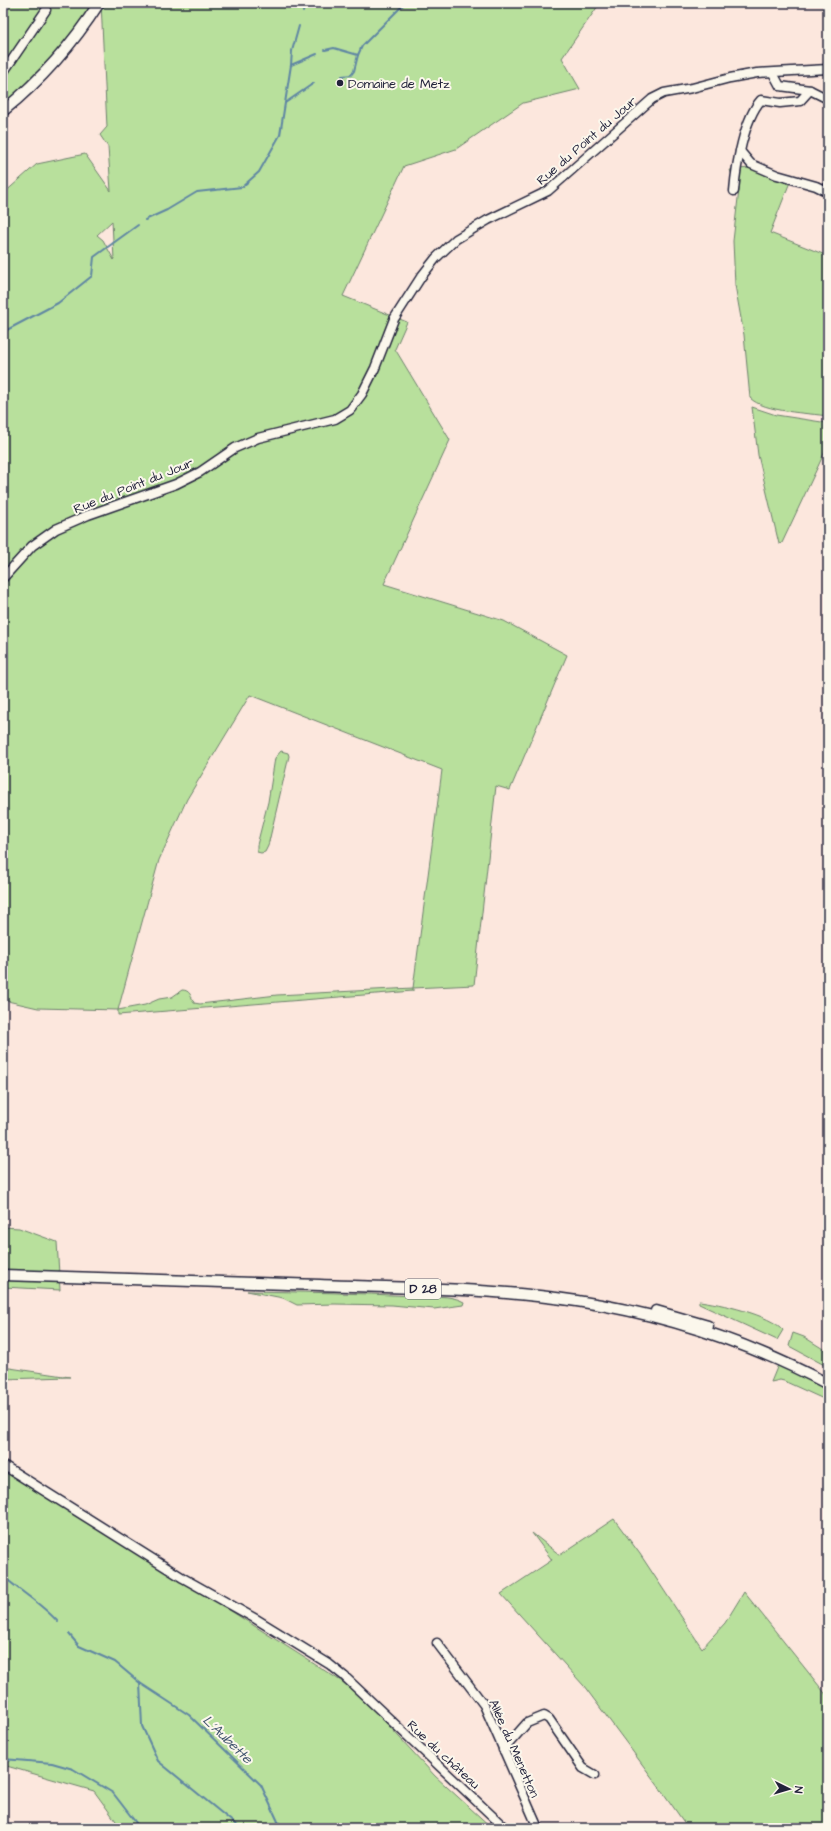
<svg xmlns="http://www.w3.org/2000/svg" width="831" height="1831" font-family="'Architects Daughter',sans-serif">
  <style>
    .green { fill: #b8e09c; stroke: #6d816c; fill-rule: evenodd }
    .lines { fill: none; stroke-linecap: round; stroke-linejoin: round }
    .stream { stroke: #5f86a3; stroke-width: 2 }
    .minor-casing { stroke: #22223b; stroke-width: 11 }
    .major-casing { stroke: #22223b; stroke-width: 13 }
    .minor { stroke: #fbf7ec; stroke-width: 8 }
    .major { stroke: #fbf7ec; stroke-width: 10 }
    .poi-dot { fill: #22223b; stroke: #fbf7ec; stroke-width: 1.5 }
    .labels { text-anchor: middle; stroke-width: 4; stroke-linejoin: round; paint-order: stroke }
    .shield { fill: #fbf7ec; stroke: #636270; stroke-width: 1 }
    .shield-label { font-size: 12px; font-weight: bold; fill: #22223b }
    .poi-label { font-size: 13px; fill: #22223b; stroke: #fbf7ec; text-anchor: start }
    .street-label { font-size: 13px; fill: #22223b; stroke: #fbf7ec }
    .water-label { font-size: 14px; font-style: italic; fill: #41546f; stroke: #fbf7ec }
  </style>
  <rect width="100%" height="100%" fill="#fce7dd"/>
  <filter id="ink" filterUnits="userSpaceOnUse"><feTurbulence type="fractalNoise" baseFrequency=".025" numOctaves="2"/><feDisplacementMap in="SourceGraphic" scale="8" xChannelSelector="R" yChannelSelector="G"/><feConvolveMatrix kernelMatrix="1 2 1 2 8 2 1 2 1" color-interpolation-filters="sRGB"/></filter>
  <g filter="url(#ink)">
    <g class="green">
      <path d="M3,3H95C68,40 41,80 3,106Z"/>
      <path d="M101,3H600L562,58L580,89L523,103L456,149L404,166L343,296L407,322L395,349L450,440L384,584L504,621L567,655L510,790L496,786L474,985L413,988V991L118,1015V1010L38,1008L3,1000V194L37,164L85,154L111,191L108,147L100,135L107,127ZM112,221L114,260L103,240L97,235ZM250,695L442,770L413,988L277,995L200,1004L194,1003C191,996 190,990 182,990L172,997L159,999L145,1005L118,1010L159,860L187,799Z"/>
      <path d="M749,168L790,182L770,233L828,256V416C808,413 764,412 750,398L744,335L735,285L733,241L740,181L733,178L730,170Z"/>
      <path d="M752,407L776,415L828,423V445L782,543L779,544L758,455Z"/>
      <path d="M281,751L288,753L289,756L268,846L265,852L261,853L257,852V845L268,802L275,758Z"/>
      <path d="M3,1227L19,1228L57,1242L60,1290L3,1287Z"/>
      <path d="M247,1291C302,1292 358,1293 413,1296C428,1297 451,1294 464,1302L463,1305L434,1309L392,1305L334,1304L297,1305L283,1298Z"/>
      <path d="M699,1301C718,1303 771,1315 783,1330L777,1340L699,1304Z"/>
      <path d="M793,1333L804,1337L828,1352V1367L789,1346Z"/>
      <path d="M778,1365L828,1390V1401L784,1381L780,1380L771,1382Z"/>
      <path d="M3,1367L70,1377L3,1379Z"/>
      <path d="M3,1466L341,1681L366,1701L435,1776L492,1828H121L94,1791L3,1765Z"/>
      <path d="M614,1519L640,1554L702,1648L725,1623L744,1592L828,1697V1828H688L662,1791L584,1686L501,1594L552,1560L532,1533L560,1555Z"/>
    </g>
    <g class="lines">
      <g class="stream">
        <path d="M303,12L305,3"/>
        <path d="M325,50L334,48L358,55L362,46L405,3"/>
        <path d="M291,65L292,51L299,26"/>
        <path d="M342,76L351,75L354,71L358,55"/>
        <path d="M285,103L314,83"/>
        <path d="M145,220L167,210L197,192L242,187L259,172L280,135L291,65L317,54"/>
        <path d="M3,332L58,303L92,276L94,257L138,225"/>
        <path d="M3,1576C21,1592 42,1604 58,1622"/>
        <path d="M69,1634L79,1646L115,1662L140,1683L189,1715L261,1785L281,1828"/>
        <path d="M140,1683L142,1726L158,1761L240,1828"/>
        <path d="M3,1759L52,1763L73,1769L113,1793L140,1828"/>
      </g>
      <g class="minor-casing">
        <g id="minor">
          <path d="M3,73L46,10"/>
          <path d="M773,73L780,86L810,90L828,99"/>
          <path d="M740,151L751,164L777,175L816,186L828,192"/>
          <path d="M734,191C736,166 744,119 761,100L780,103L800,101L810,90"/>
          <path d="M3,578L32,546L56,529L88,515L176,484L200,472L235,448L258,438L335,419L350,410L362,394L375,368L394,319L421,277L436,258L456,239L488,220L548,191L652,99L664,93L692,88L730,78L757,73L828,69"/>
          <path d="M3,1465L183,1578L256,1619L329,1664L344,1676L505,1828"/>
          <path d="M437,1643L484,1705L538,1828"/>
          <path d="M503,1750L527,1723L544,1716L549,1719L583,1768L595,1775"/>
        </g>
      </g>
      <g class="major-casing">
        <g id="major">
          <path d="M3,111C41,80 73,44 99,3"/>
          <path d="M3,1275C109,1278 214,1282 320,1285C405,1288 492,1288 577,1301C664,1314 750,1343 828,1384"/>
          <path d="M656,1311L708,1326"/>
        </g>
      </g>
      <use href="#minor" class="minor"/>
      <use href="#major" class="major"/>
    </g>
  </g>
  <circle class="poi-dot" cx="340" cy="83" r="4"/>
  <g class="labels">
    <rect class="shield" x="405" y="1279" width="36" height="20" rx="3"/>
    <g class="shield-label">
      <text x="423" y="1293">D 28</text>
    </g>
    <g class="poi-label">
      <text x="348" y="88">Domaine de Metz</text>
    </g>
    <g class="street-label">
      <text transform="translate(586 140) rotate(-41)" y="5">Rue du Point du Jour</text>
      <text transform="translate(133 485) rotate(-22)" y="5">Rue du Point du Jour</text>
      <text transform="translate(515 1748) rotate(66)" y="5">Allée du Menetton</text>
      <text transform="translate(444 1754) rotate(43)" y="5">Rue du château</text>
    </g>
    <g class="water-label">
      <text transform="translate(228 1739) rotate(44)" y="5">L'Aubette</text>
    </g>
  </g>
  <rect width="831" height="1831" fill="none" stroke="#fbf7ec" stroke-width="16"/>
  <rect x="8" y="8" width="815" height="1815" fill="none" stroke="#22223b" stroke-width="1.5" filter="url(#ink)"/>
  <g transform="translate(789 1789) rotate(95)" stroke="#fbf7ec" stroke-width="3" paint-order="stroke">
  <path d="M0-3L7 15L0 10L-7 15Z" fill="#22223b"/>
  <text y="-6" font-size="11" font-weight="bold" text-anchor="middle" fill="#22223b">N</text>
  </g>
</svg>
